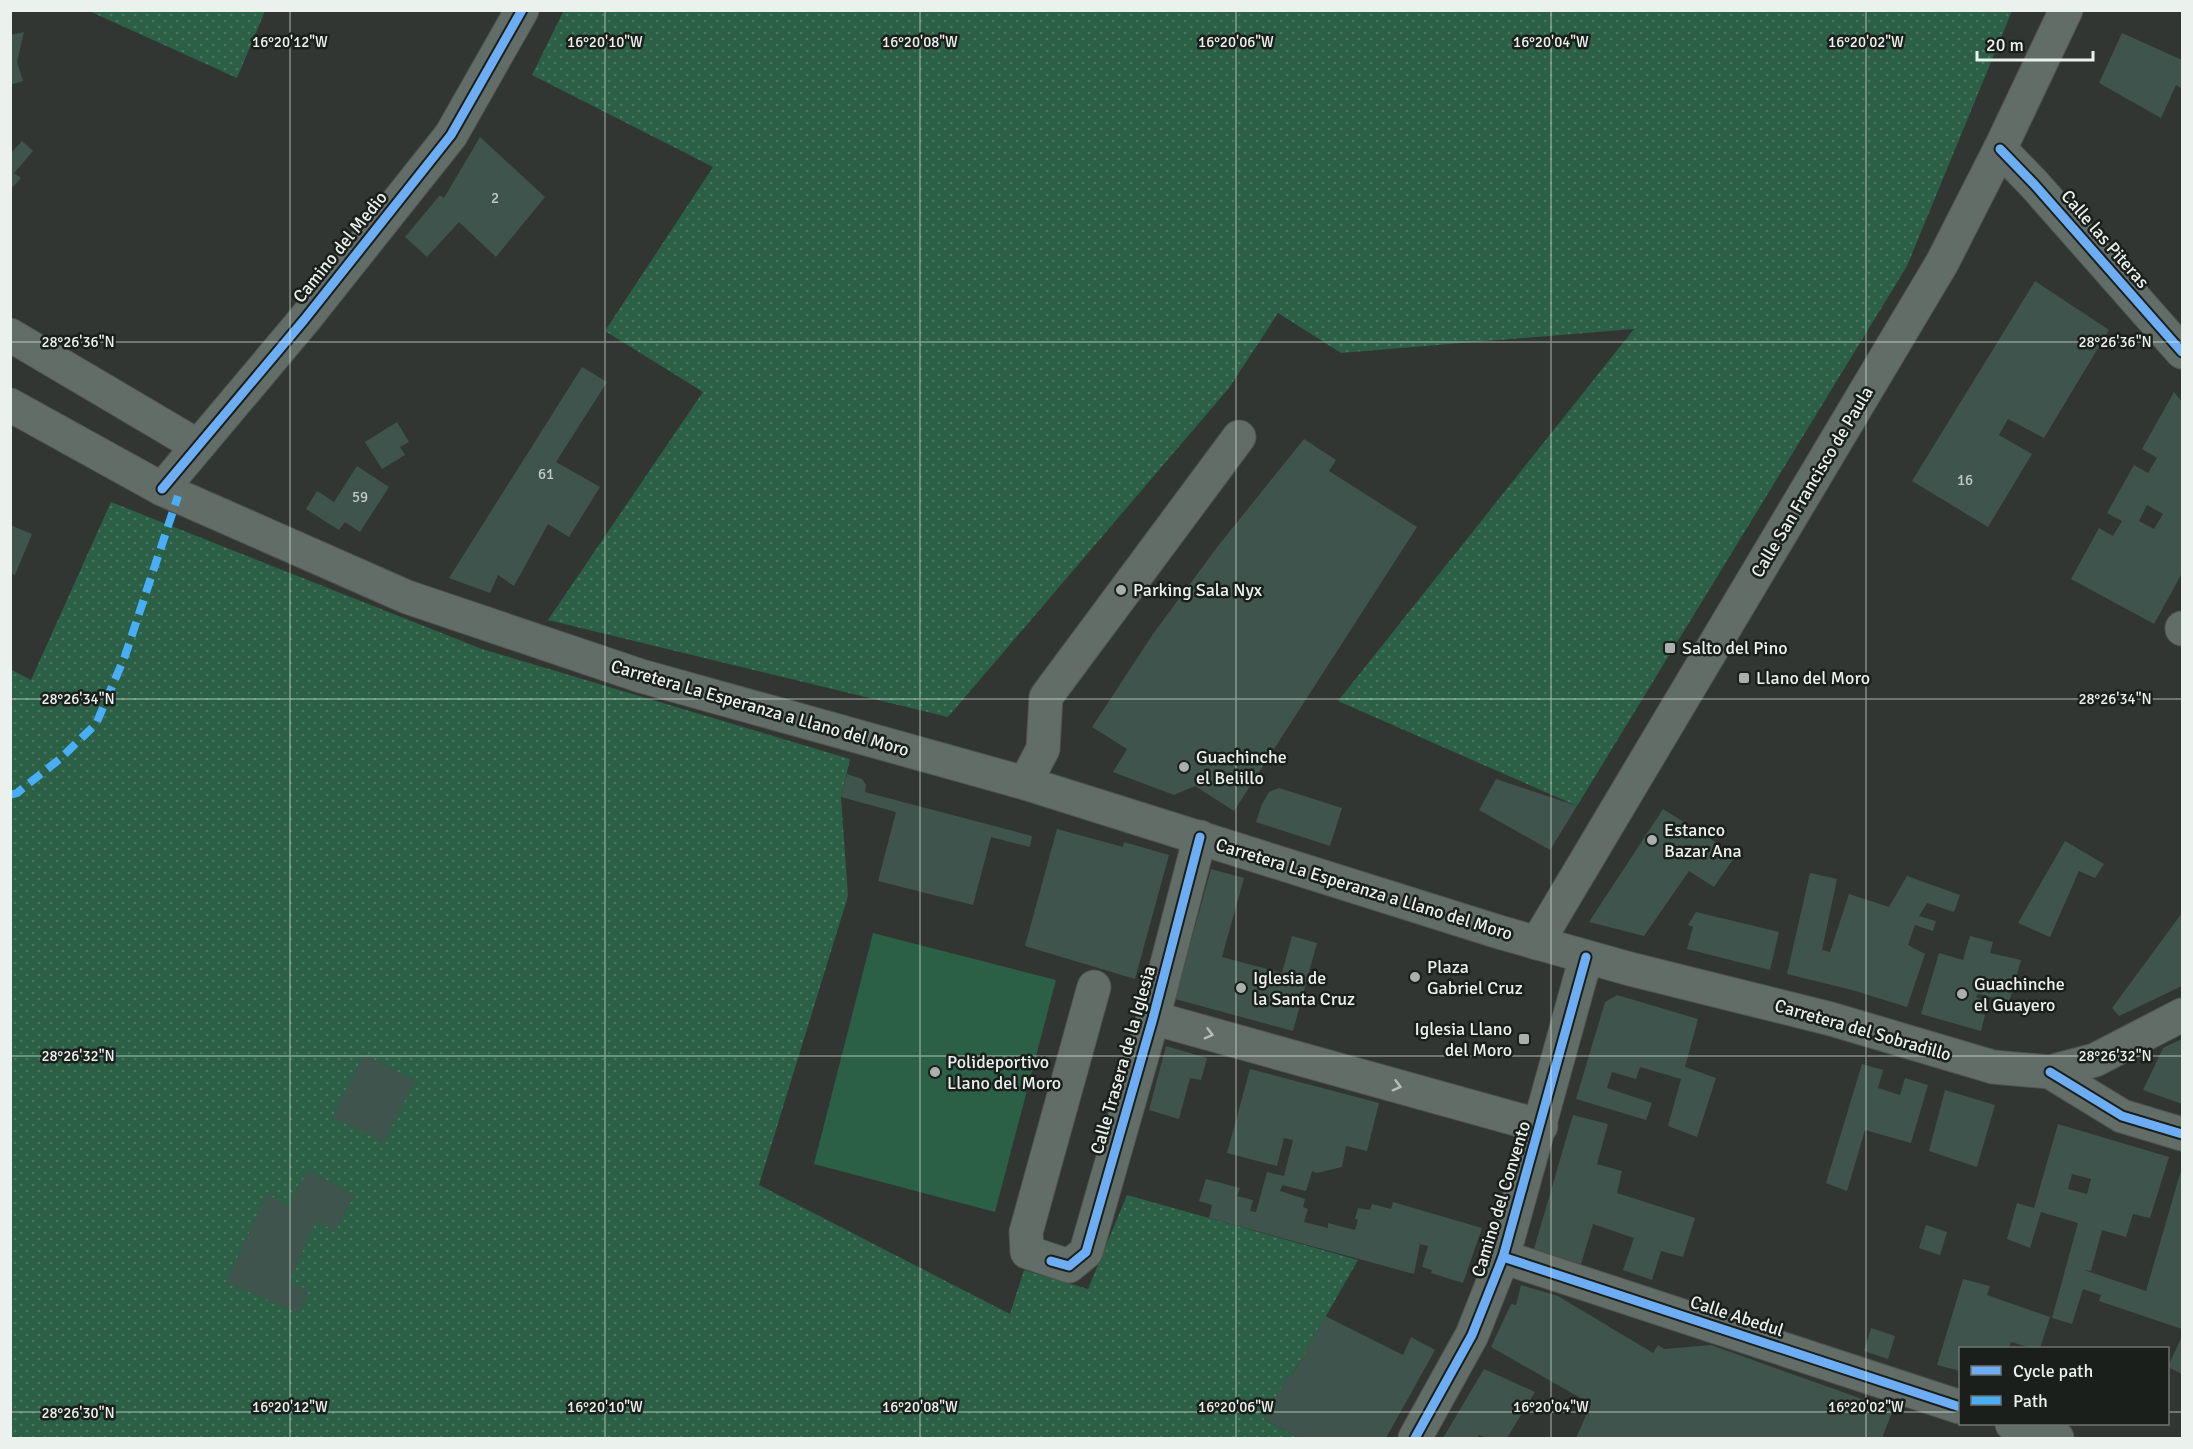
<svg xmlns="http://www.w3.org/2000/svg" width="2193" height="1449" font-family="Signika,sans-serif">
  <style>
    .green { fill: url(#green-dots) }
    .pitch { fill: #2b5f46 }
    .building { fill: #3f544c; fill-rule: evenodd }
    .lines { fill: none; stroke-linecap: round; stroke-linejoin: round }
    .minor-casing { stroke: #505351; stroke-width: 35 }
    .major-casing { stroke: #505351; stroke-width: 35 }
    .minor { stroke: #636d67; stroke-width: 33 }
    .major { stroke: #616d66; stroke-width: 33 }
    .quiet { stroke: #49aef6; stroke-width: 8; stroke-dasharray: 15 8; stroke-linecap: butt }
    .cycleway-casing { stroke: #1a1f1c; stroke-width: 13 }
    .cycleway { stroke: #6dadf4; stroke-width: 9 }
    .oneway { stroke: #b5bdb8 }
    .ticks { fill: none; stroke: #ebf2ee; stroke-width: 1.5; stroke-opacity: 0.45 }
    .poi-dot { fill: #aab0ad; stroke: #1a1f1c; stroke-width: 2 }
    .labels { text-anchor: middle; stroke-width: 5; stroke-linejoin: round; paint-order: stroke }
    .number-label { font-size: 15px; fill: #c0cac6 }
    .street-label { font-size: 18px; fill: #ebf2ee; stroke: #1a1f1c }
    .poi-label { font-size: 18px; fill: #ebf2ee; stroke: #1a1f1c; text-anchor: start }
    .ticks-label { font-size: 15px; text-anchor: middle; fill: #ebf2ee; stroke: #1a1f1c; stroke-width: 5; stroke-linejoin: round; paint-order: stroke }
  </style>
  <defs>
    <pattern id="green-dots" width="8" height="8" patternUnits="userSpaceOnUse" patternTransform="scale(1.5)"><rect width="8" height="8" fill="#2b5f46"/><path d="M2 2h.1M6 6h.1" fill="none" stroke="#4a7661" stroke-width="1.8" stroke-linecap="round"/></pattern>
  </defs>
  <rect width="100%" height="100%" fill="#313633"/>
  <g class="green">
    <path d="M564,10H2012V11L1907,266L1577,806L1338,701L1634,329L1341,353L1278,313L1229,388L948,717L548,620L703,392L605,331L713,167L532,75Z"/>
    <path d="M89,11H265L237,78Z"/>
    <path d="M111,502L482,649L850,759L841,798L848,896L759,1185L1010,1314L1024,1270L1088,1289L1127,1195L1358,1260L1291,1377L1264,1419L1299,1438H11L10,669L31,680Z"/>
  </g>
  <path class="pitch" d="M873,933L1056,980L995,1212L814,1164Z"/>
  <g class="building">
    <path d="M24,32L17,62L23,81L10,85V35Z"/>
    <path d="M2122,33L2182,60V89L2176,85L2161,118L2099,83Z"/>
    <path d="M480,137L545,197L496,257L459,222L427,257L405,237L440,195L444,198Z"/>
    <path d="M22,141L33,151L14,173L21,178L10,190V154Z"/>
    <path d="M2035,281L2109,330L2044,438L2008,419L1999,435L2032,454L1988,527L1912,481Z"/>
    <path d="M582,367L607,382L556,462L600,487L569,537L548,524L514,586L498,575L490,593L449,578Z"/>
    <path d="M2174,392L2182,402V573L2154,624L2071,579L2099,528L2113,536L2122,521L2107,513L2134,465L2148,473L2157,458L2142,449ZM2147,505L2163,514L2154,529L2139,521Z"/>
    <path d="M397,422L409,442L400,447L405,455L382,469L365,442Z"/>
    <path d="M1304,439L1336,460L1329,471L1417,527L1234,811L1195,786L1174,795L1113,772L1127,749L1092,727L1153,634L1218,546Z"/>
    <path d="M357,466L389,487L360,532L345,522L339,530L306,509L317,491L334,502Z"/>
    <path d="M10,525L32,534L15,575L10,573Z"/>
    <path d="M847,774L862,779L866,785L865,792L1032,836L1030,847L991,837L973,905L878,881L896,812L841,797Z"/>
    <path d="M1496,779L1577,806L1550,850L1479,810Z"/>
    <path d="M1279,788L1342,808L1330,846L1256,822L1262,804L1269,792Z"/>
    <path d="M1663,809L1736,855L1714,887L1689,871L1644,936L1589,922Z"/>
    <path d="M1057,829L1123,847L1124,842L1169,855L1135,979L1025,946Z"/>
    <path d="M2065,841L2104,864L2095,878L2079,871L2050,937L2018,923Z"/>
    <path d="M1211,869L1244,878L1222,957L1282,973L1292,936L1317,943L1293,1031L1175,999Z"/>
    <path d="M1810,873L1837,879L1822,950L1830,952L1849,894L1889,907L1907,876L1960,895L1954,912L1927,903L1919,916L1936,921L1933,931L1915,925L1908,945L1925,954L1907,1007L1852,990L1787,974Z"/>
    <path d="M1696,912L1779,932L1770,970L1687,949L1693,927L1688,925Z"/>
    <path d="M2182,913V986L2119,1016L2112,1008Z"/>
    <path d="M1970,936L1993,942L1990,953L2021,960L2009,1002L1978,994L1976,997L1981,999L1977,1013L1985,1015L1981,1031L1921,1014L1939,953L1963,960Z"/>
    <path d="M1617,995L1698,1019L1685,1067L1716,1078L1697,1137L1668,1126L1681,1079L1640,1067L1636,1079L1612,1072L1607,1088L1652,1103L1646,1120L1576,1099L1605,1002Z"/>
    <path d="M2182,1039V1104L2143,1090L2163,1048Z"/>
    <path d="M1166,1046L1207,1058L1201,1080L1190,1078L1179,1119L1149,1110Z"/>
    <path d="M364,1054L415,1081L384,1142L332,1117Z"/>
    <path d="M1862,1064L1883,1070L1878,1088L1900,1095L1905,1078L1928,1085L1911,1143L1865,1130L1847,1191L1826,1183Z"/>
    <path d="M1250,1069L1379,1103L1367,1151L1346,1146L1342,1167L1317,1173L1312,1171L1306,1191L1282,1185L1280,1191L1305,1199L1303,1207L1308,1209L1304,1222L1328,1228V1223L1355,1230L1358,1219H1355L1358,1208L1370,1210L1372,1204L1391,1209L1393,1202L1482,1228L1463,1283L1431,1273L1432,1270L1422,1267L1428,1246L1420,1244L1414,1274L1209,1218L1212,1205L1199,1201L1206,1179L1240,1188L1237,1196L1253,1200L1250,1211L1256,1212L1267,1172L1284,1176L1293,1140L1284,1138L1277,1166L1227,1153Z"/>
    <path d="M1945,1090L1995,1105L1977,1167L1929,1151Z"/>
    <path d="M1573,1115L1608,1124L1597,1164L1622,1171L1617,1193L1695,1218L1683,1257L1661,1251L1652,1280L1623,1270L1634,1238L1593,1224L1581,1264L1534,1249Z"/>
    <path d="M2058,1124L2169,1157L2150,1218L2133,1214L2126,1237L2102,1230L2091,1271L2084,1270L2146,1291L2182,1167V1329L2099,1301L2101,1295L2083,1289L2072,1324L2052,1318L2078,1223L2041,1212L2030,1248L2007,1239L2017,1203L2034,1208ZM2072,1174L2091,1179L2087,1194L2068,1189Z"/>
    <path d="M308,1170L354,1195L335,1231L316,1221L289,1282L309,1290L299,1313L226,1282L267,1194L288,1206Z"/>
    <path d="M1926,1225L1947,1232L1940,1255L1919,1248Z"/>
    <path d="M1963,1279L1990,1286L1987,1295L2050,1317L2040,1348H2031L2011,1342L2009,1348H1960V1371L1937,1365Z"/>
    <path d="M1521,1285L1558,1296L1653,1353L1658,1345L1664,1349L1711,1345L1893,1410L1882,1438H1576L1591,1404L1491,1347L1511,1304L1516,1305Z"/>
    <path d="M1325,1316L1403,1355L1411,1337L1435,1350L1386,1438H1299L1264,1419L1288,1375L1291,1377Z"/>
    <path d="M1871,1328L1895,1336L1888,1359L1864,1351Z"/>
    <path d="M2182,1336V1374L2168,1367Z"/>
    <path d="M1484,1369L1535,1392L1507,1438H1488L1479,1435L1477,1438H1443Z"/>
  </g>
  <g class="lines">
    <g class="minor-casing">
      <g id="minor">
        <path d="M2000,149L2034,184L2182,352"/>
        <path d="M10,335L198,446"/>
        <path d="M162,489L304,320L451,135L522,10"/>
        <path d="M2182,629V628"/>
        <path d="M1025,783L1043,749L1046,697L1239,437"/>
        <path d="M1094,987L1026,1232L1027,1252L1069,1266L1086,1252L1153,1018L1200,837"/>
        <path d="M1153,1018L1541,1126"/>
        <path d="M2050,1072L2122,1116L2182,1134"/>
        <path d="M1503,1257L1960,1407"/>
        <path d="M2012,1424L2057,1438"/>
        <path d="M1415,1438L1472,1335L1503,1257L1586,957"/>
      </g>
    </g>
    <g class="major-casing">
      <g id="major">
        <path d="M10,405L162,489L407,597L641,676L1025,783L1499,932L1630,969L1831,1019L1993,1067L2050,1072L2095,1060L2182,1015"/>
        <path d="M1537,943L1942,263L2000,149L2066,10"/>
      </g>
    </g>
    <use href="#minor" class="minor"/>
    <use href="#major" class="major"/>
    <path class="quiet" d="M10,795L17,793L61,758L96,724L125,656L178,496"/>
    <g class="cycleway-casing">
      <g id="cycleway">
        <path d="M2000,149L2034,184L2182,352"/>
        <path d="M162,489L304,320L451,135L522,10"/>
        <path d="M2050,1072L2122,1116L2182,1134"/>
        <path d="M1503,1257L1960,1407"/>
        <path d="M1051,1261L1069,1266L1086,1252L1153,1018L1200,837"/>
        <path d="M1415,1438L1472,1335L1503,1257L1586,957"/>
      </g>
    </g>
    <use href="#cycleway" class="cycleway"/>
  </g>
  <defs><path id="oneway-chevron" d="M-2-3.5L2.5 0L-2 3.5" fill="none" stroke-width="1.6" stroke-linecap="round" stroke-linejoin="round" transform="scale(1.5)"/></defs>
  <g class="oneway">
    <use href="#oneway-chevron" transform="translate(1209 1034) rotate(15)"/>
    <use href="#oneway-chevron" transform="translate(1397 1086) rotate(15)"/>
  </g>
  <path class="ticks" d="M290,10V1438M605,10V1438M920,10V1438M1236,10V1438M1551,10V1438M1866,10V1438M2182,10V1438M10,342H2182M10,699H2182M10,1056H2182M10,1412H1960M2168,1412H2182"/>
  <g class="poi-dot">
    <circle cx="1121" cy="590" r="6"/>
    <rect x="1664" y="642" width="12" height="12" rx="3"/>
    <rect x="1738" y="672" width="12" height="12" rx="3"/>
    <circle cx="1184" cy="767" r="6"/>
    <circle cx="1652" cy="840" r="6"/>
    <circle cx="1415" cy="977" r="6"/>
    <circle cx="1241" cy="988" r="6"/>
    <circle cx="1962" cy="994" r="6"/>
    <rect x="1518" y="1033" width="12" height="12" rx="3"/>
    <circle cx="935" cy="1072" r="6"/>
  </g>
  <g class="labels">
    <g class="number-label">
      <text x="495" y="203">2</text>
      <text x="546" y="479">61</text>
      <text x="1965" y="485">16</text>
      <text x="360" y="502">59</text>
    </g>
    <g class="street-label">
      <text transform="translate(2105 239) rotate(49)" y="6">Calle las Piteras</text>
      <text transform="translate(340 247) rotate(-51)" y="6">Camino del Medio</text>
      <text transform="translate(1812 482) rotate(-59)" y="6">Calle San Francisco de Paula</text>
      <text transform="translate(760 708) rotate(16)" y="6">Carretera La Esperanza a Llano del Moro</text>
      <text transform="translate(1364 889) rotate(17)" y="6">Carretera La Esperanza a Llano del Moro</text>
      <text transform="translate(1863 1030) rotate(16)" y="6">Carretera del Sobradillo</text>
      <text transform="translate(1123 1060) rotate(-74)" y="6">Calle Trasera de la Iglesia</text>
      <text transform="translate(1501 1199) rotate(-73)" y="6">Camino del Convento</text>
      <text transform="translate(1737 1316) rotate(18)" y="6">Calle Abedul</text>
    </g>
    <g class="poi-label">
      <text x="1133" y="596">Parking Sala Nyx</text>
      <text x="1682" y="654">Salto del Pino</text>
      <text x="1756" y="684">Llano del Moro</text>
      <text x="1196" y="763">Guachinche<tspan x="1196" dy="21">el Belillo</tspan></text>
      <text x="1664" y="836">Estanco<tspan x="1664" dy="21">Bazar Ana</tspan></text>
      <text x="1427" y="973">Plaza<tspan x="1427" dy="21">Gabriel Cruz</tspan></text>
      <text x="1253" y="984">Iglesia de<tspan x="1253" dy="21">la Santa Cruz</tspan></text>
      <text x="1974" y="990">Guachinche<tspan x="1974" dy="21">el Guayero</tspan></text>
      <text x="1512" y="1035" text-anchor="end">Iglesia Llano<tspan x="1512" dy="21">del Moro</tspan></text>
      <text x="947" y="1068">Polideportivo<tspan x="947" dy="21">Llano del Moro</tspan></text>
    </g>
  </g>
  <g class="ticks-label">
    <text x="290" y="47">16°20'12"W</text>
    <text x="605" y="47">16°20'10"W</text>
    <text x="920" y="47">16°20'08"W</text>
    <text x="1236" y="47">16°20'06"W</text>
    <text x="1551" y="47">16°20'04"W</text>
    <text x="1866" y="47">16°20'02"W</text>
    <text x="78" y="347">28°26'36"N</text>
    <text x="2115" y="347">28°26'36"N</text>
    <text x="78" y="704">28°26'34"N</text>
    <text x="2115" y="704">28°26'34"N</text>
    <text x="78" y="1061">28°26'32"N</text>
    <text x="2115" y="1061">28°26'32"N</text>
    <text x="290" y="1412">16°20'12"W</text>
    <text x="605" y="1412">16°20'10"W</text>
    <text x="920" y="1412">16°20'08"W</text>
    <text x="1236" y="1412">16°20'06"W</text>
    <text x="1551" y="1412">16°20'04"W</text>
    <text x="1866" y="1412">16°20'02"W</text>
    <text x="78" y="1418">28°26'30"N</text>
  </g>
  <rect width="2193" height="1449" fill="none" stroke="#ebf2ee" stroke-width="24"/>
  <rect x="1959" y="1347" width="210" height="78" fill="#1a1f1c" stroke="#6e7370" stroke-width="1.5"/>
  <rect x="1971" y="1366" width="30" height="9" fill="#6dadf4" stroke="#6e7370" stroke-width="1.5"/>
  <text x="2013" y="1377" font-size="18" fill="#ebf2ee">Cycle path</text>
  <rect x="1971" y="1396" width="30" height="9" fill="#49aef6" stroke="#6e7370" stroke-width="1.5"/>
  <text x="2013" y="1407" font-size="18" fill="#ebf2ee">Path</text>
  <path d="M1977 51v9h116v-9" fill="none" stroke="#ebf2ee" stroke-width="3"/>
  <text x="1986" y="51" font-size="18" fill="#ebf2ee" stroke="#1a1f1c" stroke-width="4.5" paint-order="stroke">20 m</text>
</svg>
